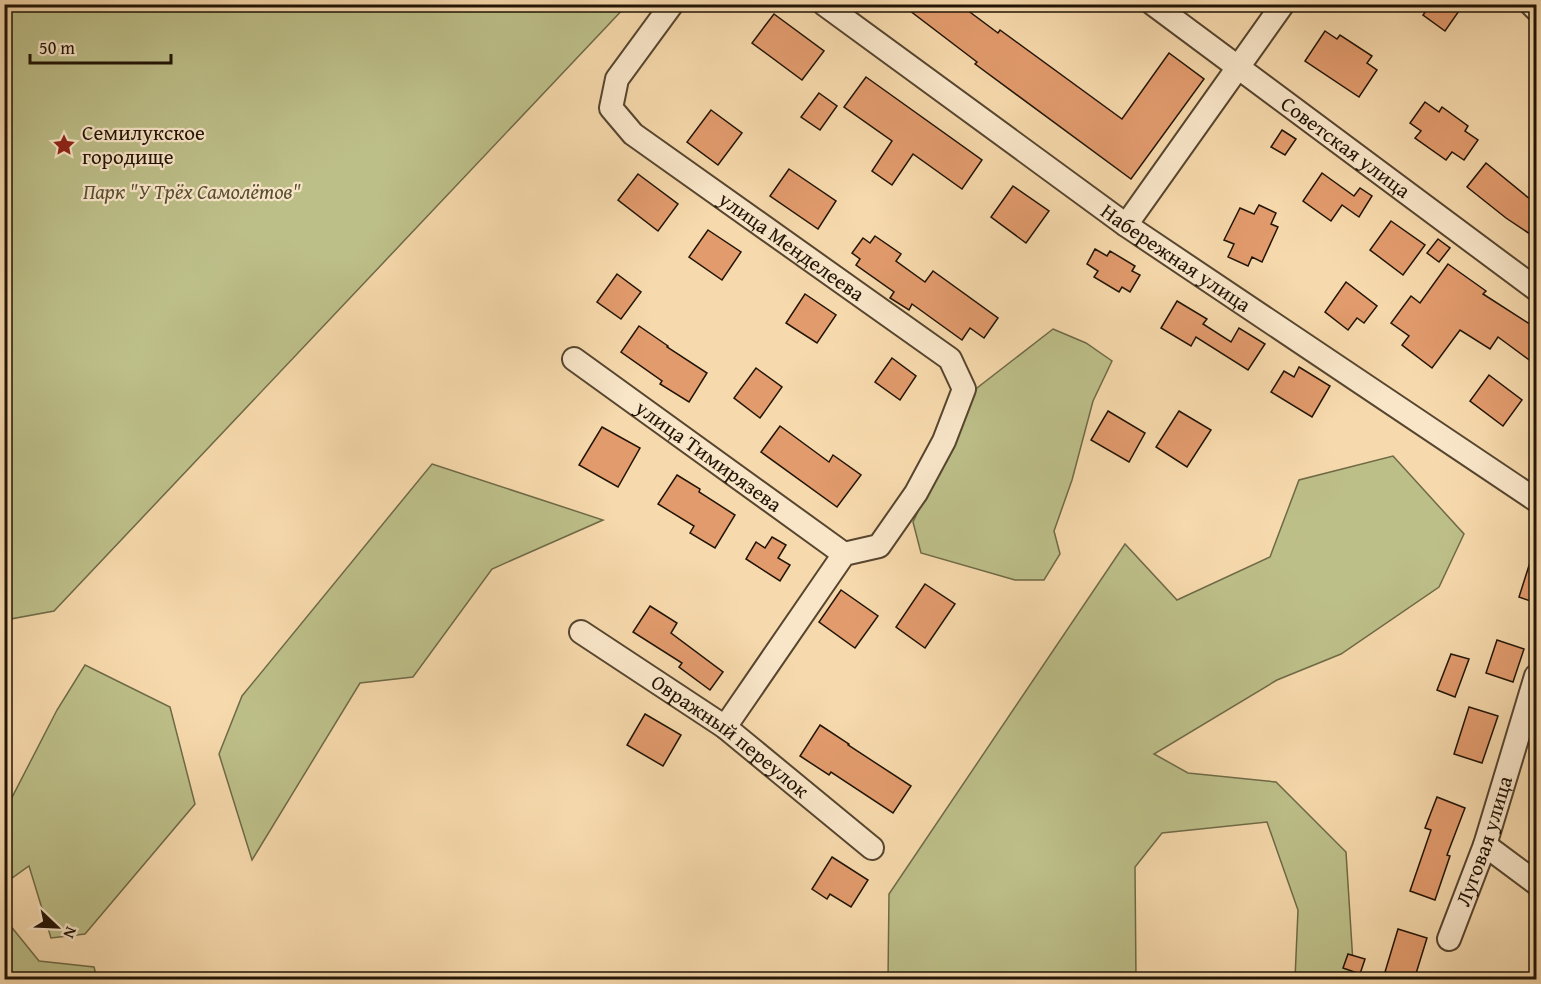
<svg xmlns="http://www.w3.org/2000/svg" width="1541" height="984" font-family="'Gentium Book Plus',serif">
  <style>
    .green { fill: #bdbf89; stroke: #6f6a47; stroke-width: 1.5 }
    .building { fill: #e29b6d; stroke: #211405; stroke-width: 1.5 }
    .lines { fill: none; stroke-linecap: round; stroke-linejoin: round }
    .street-casing { stroke: #56452f; stroke-width: 26 }
    .street { stroke: #f9e6c9; stroke-width: 22 }
    .labels { text-anchor: middle; stroke-width: 4.5; stroke-linejoin: round; paint-order: stroke }
    .poi-label { font-size: 21px; fill: #211405; stroke: #f9e6c9; text-anchor: start }
    .street-label { font-size: 21px; fill: #211405; stroke: #f9e6c9 }
    .park-label { font-size: 21px; font-style: italic; fill: #585033; stroke: #f9e6c9 }
  </style>
  <rect width="100%" height="100%" fill="#f6d9ac"/>
  <filter id="stains"><feTurbulence type="fractalNoise" baseFrequency=".00333" numOctaves="4"/><feColorMatrix values="0 0 0 0 .2 0 0 0 0 .09 0 0 0 0 .02 0 0 0 .5 -.17"/></filter>
  <radialGradient id="worn" r=".72"><stop offset=".6" stop-color="#630" stop-opacity="0"/><stop offset="1" stop-color="#630" stop-opacity=".3"/></radialGradient>
  <g class="green">
    <path d="M4,5L5,4L627,5L54,611L5,620Z"/>
    <path d="M1053,329L1086,343L1112,361L1093,401L1072,480L1054,531L1060,554L1044,580H1015L921,553L913,522L977,388Z"/>
    <path d="M1393,456L1464,534L1439,587L1341,654L1277,680L1154,754L1188,773L1276,782L1346,852L1354,979H1295L1298,910L1267,822L1162,833L1135,867L1136,979L888,980L889,894L1125,544L1177,600L1270,557L1299,480Z"/>
    <path d="M432,464L603,520L492,569L413,677L360,683L252,860L219,754L242,696Z"/>
    <path d="M85,665L170,707L195,804L85,934L51,938L29,866L5,883V811L57,710Z"/>
    <path d="M5,919L39,961L94,967L97,979H5Z"/>
  </g>
  <g class="building">
    <path d="M901,4H959L998,33L1000,30L1122,119L1169,53L1204,79L1131,179L975,64L977,62Z"/>
    <path d="M1431,4H1450L1459,11L1445,31L1423,15Z"/>
    <path d="M774,14L824,51L802,80L752,43Z"/>
    <path d="M1325,31L1337,39L1340,35L1372,56L1367,63L1377,70L1359,97L1305,61Z"/>
    <path d="M866,77L982,160L962,189L913,154L892,185L872,171L892,141L844,107Z"/>
    <path d="M819,93L837,106L820,130L801,117Z"/>
    <path d="M1425,102L1439,112L1442,107L1468,126L1465,131L1478,140L1464,160L1452,152L1446,160L1415,138L1421,131L1410,123Z"/>
    <path d="M711,110L742,133L718,165L687,142Z"/>
    <path d="M1282,130L1296,139L1285,155L1271,147Z"/>
    <path d="M1486,163L1536,204V238L1506,218L1467,187Z"/>
    <path d="M789,169L836,201L818,229L770,196Z"/>
    <path d="M1322,173L1354,196L1360,188L1372,196L1359,217L1342,205L1331,221L1303,201Z"/>
    <path d="M638,174L678,204L658,231L618,200Z"/>
    <path d="M1013,186L1049,211L1026,243L991,217Z"/>
    <path d="M1259,205L1276,213L1271,224L1278,227L1262,262L1252,257L1248,266L1228,257L1234,244L1224,240L1240,208L1254,214Z"/>
    <path d="M1391,221L1425,245L1403,275L1370,250Z"/>
    <path d="M708,230L741,252L722,280L689,257Z"/>
    <path d="M875,236L901,254L896,261L925,282L933,271L998,318L984,338L970,328L962,340L912,304L909,310L890,298L894,292L856,265L860,259L852,253L863,238L870,243Z"/>
    <path d="M1438,239L1450,248L1439,262L1427,253Z"/>
    <path d="M1095,249L1107,256L1110,251L1135,266L1132,271L1140,275L1130,292L1122,287L1119,292L1094,277L1098,271L1087,264Z"/>
    <path d="M1448,264L1486,291L1483,294L1536,328V365L1498,337L1490,349L1460,330L1432,368L1402,345L1409,336L1391,323L1411,296L1420,303Z"/>
    <path d="M617,274L641,292L621,319L597,302Z"/>
    <path d="M1346,282L1377,306L1364,323L1357,318L1348,330L1325,312Z"/>
    <path d="M805,294L836,315L817,343L786,323Z"/>
    <path d="M1177,301L1207,319L1203,324L1231,342L1239,328L1265,344L1248,370L1196,337L1191,346L1161,328Z"/>
    <path d="M639,326L668,346L667,347L707,373L689,402L660,384L662,381L621,352Z"/>
    <path d="M892,358L916,376L900,400L875,382Z"/>
    <path d="M1299,367L1330,386L1312,417L1271,392L1284,371L1294,377Z"/>
    <path d="M756,368L782,387L760,418L734,398Z"/>
    <path d="M1489,375L1522,400L1503,426L1470,401Z"/>
    <path d="M1108,411L1145,433L1129,462L1091,440Z"/>
    <path d="M1179,411L1211,430L1187,467L1156,447Z"/>
    <path d="M780,426L829,462L833,455L861,475L837,507L761,452Z"/>
    <path d="M602,427L640,448L618,487L579,465Z"/>
    <path d="M677,475L700,489L699,492L735,515L715,548L690,533L694,526L658,504Z"/>
    <path d="M772,537L786,545L778,558L790,565L780,581L746,559L756,542L765,548Z"/>
    <path d="M1533,553L1536,554V603L1519,597Z"/>
    <path d="M925,584L955,604L925,648L896,627Z"/>
    <path d="M841,590L878,616L855,648L819,622Z"/>
    <path d="M650,606L677,623L671,633L723,672L710,690L679,667L682,663L633,632Z"/>
    <path d="M1497,640L1524,649L1513,682L1486,673Z"/>
    <path d="M1451,654L1469,659L1455,697L1437,690Z"/>
    <path d="M1469,707L1498,716L1482,763L1454,754Z"/>
    <path d="M645,714L681,735L663,766L627,745Z"/>
    <path d="M820,725L849,744L848,745L911,786L893,813L831,772L829,775L800,756Z"/>
    <path d="M1437,797L1465,808L1447,855L1450,856L1435,900L1410,891L1431,830L1425,828Z"/>
    <path d="M832,857L868,880L851,907L830,894L827,899L812,889Z"/>
    <path d="M1398,929L1427,938L1414,980H1410L1385,972Z"/>
    <path d="M1348,954L1365,959L1360,974L1343,968Z"/>
  </g>
  <g class="lines">
    <g class="street-casing">
      <g id="street">
        <path id="s1" d="M672,4L617,79L611,108L633,134L950,359L964,389L944,441L916,493L879,546L844,554L725,727"/>
        <path id="s2" d="M824,4L1126,225L1536,500"/>
        <path id="s3" d="M1153,4L1536,289"/>
        <path d="M1531,4L1536,9"/>
        <path d="M1126,225L1283,4"/>
        <path id="s4" d="M574,359L844,554"/>
        <path id="s5" d="M581,632L725,727L872,848"/>
        <path d="M1485,845L1536,883"/>
        <path id="s6" d="M1449,939L1485,845L1536,676"/>
      </g>
    </g>
    <use href="#street" class="street"/>
  </g>
  <defs>
    <g id="sight-bare" transform="scale(1.8)"><path d="M0-6L1.8-2.2L6-1.7L2.9 1.2L3.7 5.4L0 3.3L-3.7 5.4L-2.9 1.2L-6-1.7L-1.8-2.2Z" fill="#8f2418" stroke="#f9e6c9" stroke-width="2.5" paint-order="stroke"/></g>
  </defs>
  <g fill-rule="evenodd">
    <use href="#sight-bare" x="64" y="145"/>
  </g>
  <g class="labels">
    <g class="poi-label">
      <text x="82" y="140">Семилукское<tspan x="82" dy="24">городище</tspan></text>
    </g>
    <g class="street-label">
      <text dy="7" stroke="none"><textPath href="#s3" startOffset="240">Советская улица</textPath></text>
      <text dy="7" stroke="none"><textPath href="#s1" startOffset="351">улица Менделеева</textPath></text>
      <text dy="7" stroke="none"><textPath href="#s2" startOffset="434">Набережная улица</textPath></text>
      <text dy="7" stroke="none"><textPath href="#s4" startOffset="166">улица Тимирязева</textPath></text>
      <text dy="7" stroke="none"><textPath href="#s5" startOffset="182">Овражный переулок</textPath></text>
      <text dy="7" stroke="none"><textPath href="#s6" startOffset="104">Луговая улица</textPath></text>
    </g>
    <g class="park-label">
      <text x="192" y="199">Парк "У Трёх Самолётов"</text>
    </g>
  </g>
  <rect width="1541" height="984" fill="none" stroke="#f6d9ac" stroke-width="24"/>
  <rect x="6" y="6" width="1529" height="972" fill="none" stroke="#211405" stroke-width="3"/>
  <rect x="12" y="12" width="1517" height="960" fill="none" stroke="#211405" stroke-width="1.5"/>
  <g transform="translate(57 927) rotate(113)" stroke="#f9e6c9" stroke-width="4.5" paint-order="stroke">
  <path d="M0-4.5L10 22L0 15L-10 22Z" fill="#211405"/>
  <text y="-9" font-size="16" font-weight="bold" text-anchor="middle" fill="#211405">N</text>
  </g>
  <path d="M30 54v9h141v-9" fill="none" stroke="#211405" stroke-width="3"/>
  <text x="39" y="54" font-size="18" fill="#211405" stroke="#f9e6c9" stroke-width="4.5" paint-order="stroke">50 m</text>
  <rect width="100%" height="100%" filter="url(#stains)"/>
  <rect width="100%" height="100%" fill="url(#worn)"/>
</svg>
